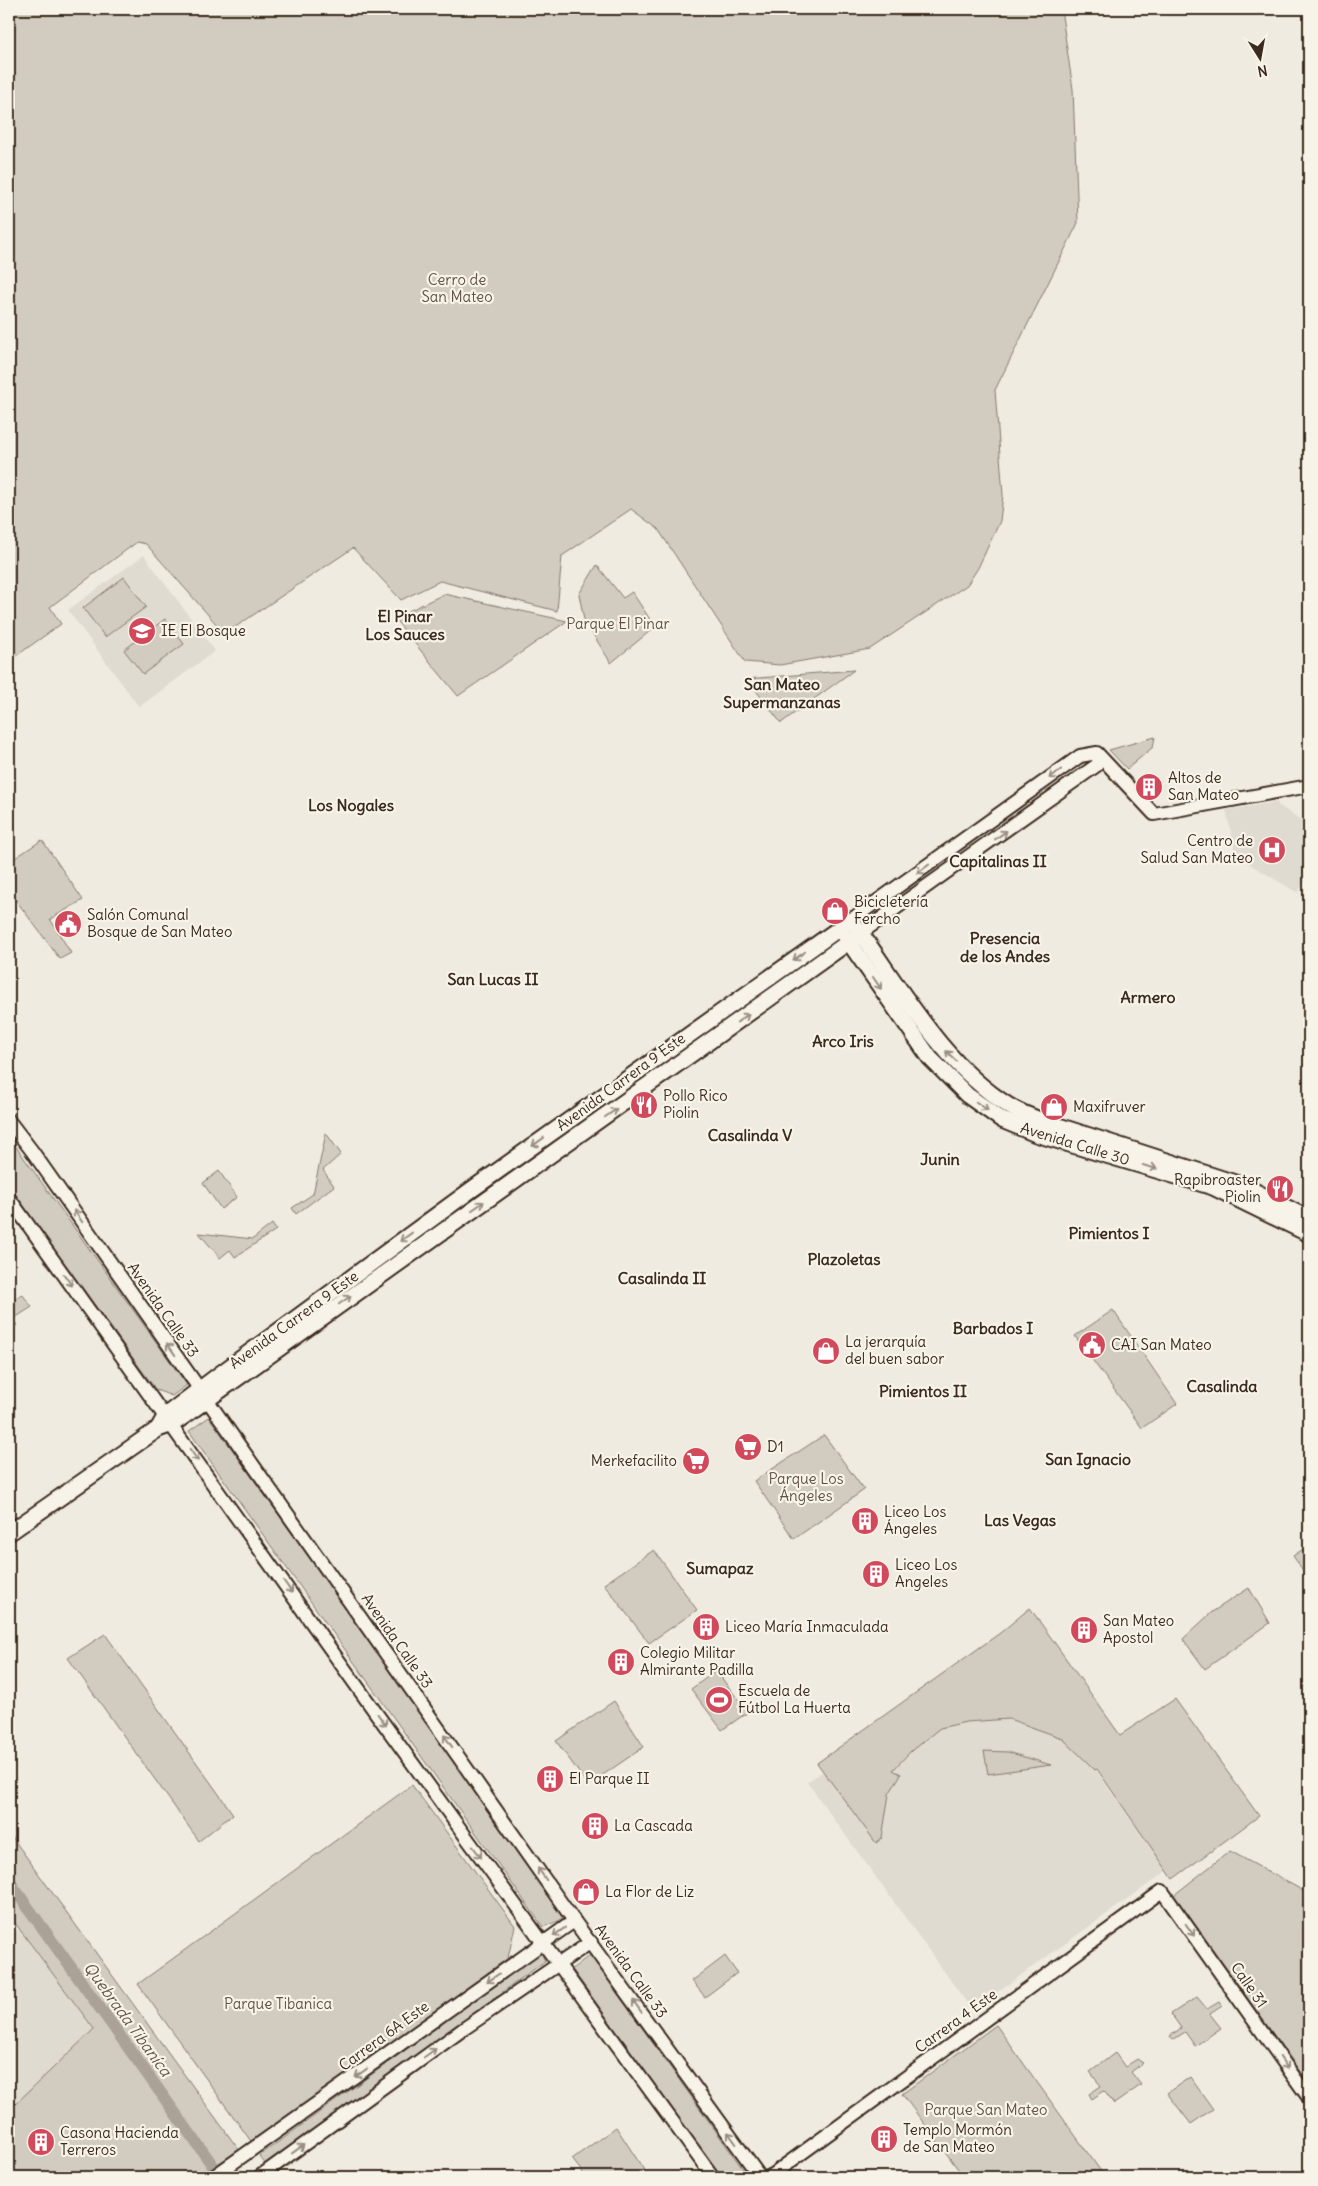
<svg xmlns="http://www.w3.org/2000/svg" width="1318" height="2186" font-family="Delius,sans-serif">
  <style>
    .built { fill: #e0dbd0 }
    .green { fill: #d1cbc0; stroke: #867a6f }
    .lines { fill: none; stroke-linecap: round; stroke-linejoin: round }
    .canal { stroke: #aaa296; stroke-width: 12 }
    .secondary-casing { stroke: #3b2a1e; stroke-width: 16 }
    .primary-casing { stroke: #3b2a1e; stroke-width: 19 }
    .secondary { stroke: #f7f3e8; stroke-width: 12 }
    .primary { stroke: #f7f3e8; stroke-width: 15 }
    .oneway { stroke: #998e83 }
    .labels { text-anchor: middle; stroke-width: 4.5; stroke-linejoin: round; paint-order: stroke }
    .park-label { font-size: 15px; fill: #605246; stroke: #f7f3e8 }
    .poi-label { font-size: 15px; fill: #3b2a1e; stroke: #f7f3e8; text-anchor: start }
    .street-label { font-size: 15px; fill: #3b2a1e; stroke: #f7f3e8 }
    .neighbourhood-label { font-size: 16px; font-weight: bold; fill: #3b2a1e; stroke: #f7f3e8 }
    .water-label { font-size: 16px; font-style: italic; fill: #625448; stroke: #f7f3e8 }
  </style>
  <rect width="100%" height="100%" fill="#efebe0"/>
  <filter id="ink" filterUnits="userSpaceOnUse"><feTurbulence type="fractalNoise" baseFrequency=".02" numOctaves="2"/><feDisplacementMap in="SourceGraphic" scale="10" xChannelSelector="R" yChannelSelector="G"/><feConvolveMatrix kernelMatrix="1 2 1 2 8 2 1 2 1" color-interpolation-filters="sRGB"/></filter>
  <g filter="url(#ink)">
    <g class="built">
      <path d="M144,555L215,651L139,707L68,610Z"/>
      <path d="M1277,802L1278,805L1309,825V873L1298,893L1236,856L1226,810Z"/>
      <path d="M1000,1633L1167,1871L972,2010L807,1782L823,1771L817,1763Z"/>
      <path d="M19,1929L94,2029L9,2111V1936Z"/>
    </g>
    <g class="green">
      <path d="M9,9H1061L1073,89L1078,223L995,390L1003,495L1000,521L978,568L967,585L870,649L780,665L745,662L658,529L631,509L562,556L557,611L440,581L401,600L353,548L225,634L146,544L137,542L50,607L61,624L9,661Z"/>
      <path d="M597,565L623,598L632,592L655,627L611,663L584,620L579,594Z"/>
      <path d="M124,577L146,607L105,637L83,608Z"/>
      <path d="M444,594L567,621L458,696L394,618Z"/>
      <path d="M165,619L184,644L143,674L124,650Z"/>
      <path d="M854,670L781,723L747,679Z"/>
      <path d="M1155,737L1153,747L1127,769L1109,750Z"/>
      <path d="M42,840L83,900L50,919L71,953L60,959L9,891V862Z"/>
      <path d="M326,1133L341,1154L323,1170L334,1186L296,1214L292,1208L313,1194Z"/>
      <path d="M9,1137L187,1385L172,1396L156,1390L9,1186Z"/>
      <path d="M219,1171L237,1197L221,1209L203,1183Z"/>
      <path d="M272,1224L276,1230L235,1257L230,1250L220,1258L199,1233L253,1239Z"/>
      <path d="M22,1294L32,1307L13,1319L17,1325L9,1331V1302Z"/>
      <path d="M1113,1310L1177,1404L1142,1428L1075,1336Z"/>
      <path d="M209,1417L566,1918L543,1927L189,1431Z"/>
      <path d="M824,1435L864,1490L794,1539L754,1481Z"/>
      <path d="M1309,1545V1579L1293,1556Z"/>
      <path d="M654,1550L697,1610L649,1643L604,1584Z"/>
      <path d="M1249,1588L1270,1623L1205,1669L1183,1639L1212,1612Z"/>
      <path d="M1030,1608L1120,1735L1175,1699L1259,1816L1173,1879L1097,1769L1095,1770L1062,1738L1009,1719L966,1722L940,1728L911,1751L893,1770L901,1774L889,1794L882,1838L876,1843L817,1763L1000,1633Z"/>
      <path d="M105,1634L233,1814L199,1841L68,1658Z"/>
      <path d="M716,1671L748,1712L722,1730L691,1689Z"/>
      <path d="M614,1701L644,1747L588,1785L556,1741Z"/>
      <path d="M984,1751L1008,1752L1051,1765L988,1774Z"/>
      <path d="M412,1785L515,1926L508,1958L253,2144L138,1984Z"/>
      <path d="M9,1833L239,2150L197,2177H52L49,2174L44,2177H9V2110L94,2029L9,1915Z"/>
      <path d="M1230,1851L1302,1890L1309,1900V2084L1174,1895Z"/>
      <path d="M541,1952L545,1961L266,2165L259,2156Z"/>
      <path d="M590,1955L743,2169L737,2177H721L572,1969Z"/>
      <path d="M725,1956L737,1973L705,1997L692,1981Z"/>
      <path d="M1197,1997L1207,2009L1219,2002L1222,2006L1210,2014L1221,2028L1195,2046L1185,2032L1173,2040L1170,2036L1181,2028L1171,2014Z"/>
      <path d="M996,2025L1105,2177H964L902,2094Z"/>
      <path d="M1115,2053L1125,2067L1137,2059L1143,2063L1131,2072L1141,2085L1114,2104L1104,2091L1092,2099L1089,2094L1101,2086L1090,2072Z"/>
      <path d="M1190,2077L1213,2109L1191,2124L1167,2093Z"/>
      <path d="M616,2127L644,2170L633,2177H586L572,2159Z"/>
    </g>
    <g class="lines">
      <path class="canal" d="M9,1881L221,2177"/>
      <g class="secondary-casing">
        <g id="secondary">
          <path d="M851,920L1080,756L1097,753L1154,814L1309,786"/>
          <path d="M861,933L1097,765L1100,757"/>
          <path d="M9,1121L32,1151L567,1911L760,2177"/>
          <path d="M9,1198L376,1713L713,2177"/>
          <path d="M213,2177L574,1921"/>
          <path d="M259,2177L462,2030L591,1942"/>
          <path d="M769,2177L1162,1891L1309,2098"/>
        </g>
      </g>
      <g class="primary-casing">
        <g id="primary">
          <path d="M844,935L930,1058L967,1095L1002,1120L1036,1134L1213,1187L1309,1234"/>
          <path d="M158,1429L166,1415L220,1374L471,1190L851,920C899,984 939,1062 1009,1106C1018,1112 1030,1116 1040,1120L1244,1186L1309,1219"/>
          <path d="M9,1533L158,1429L173,1424L861,933"/>
        </g>
      </g>
      <use href="#secondary" class="secondary"/>
      <use href="#primary" class="primary"/>
    </g>
    <defs><path id="oneway-shaft" d="M-6 0H5M1.5-3L5.5 0L1.5 3" fill="none" stroke-width="1.6" stroke-linecap="round" stroke-linejoin="round" transform="scale(1.25)"/></defs>
    <g class="oneway">
      <use href="#oneway-shaft" transform="translate(1055 774) rotate(144)"/>
      <use href="#oneway-shaft" transform="translate(1001 835) rotate(-36)"/>
      <use href="#oneway-shaft" transform="translate(923 869) rotate(144)"/>
      <use href="#oneway-shaft" transform="translate(799 956) rotate(145)"/>
      <use href="#oneway-shaft" transform="translate(877 983) rotate(56)"/>
      <use href="#oneway-shaft" transform="translate(743 1018) rotate(-36)"/>
      <use href="#oneway-shaft" transform="translate(951 1056) rotate(-135)"/>
      <use href="#oneway-shaft" transform="translate(982 1106) rotate(35)"/>
      <use href="#oneway-shaft" transform="translate(611 1113) rotate(-35)"/>
      <use href="#oneway-shaft" transform="translate(538 1142) rotate(144)"/>
      <use href="#oneway-shaft" transform="translate(1150 1167) rotate(16)"/>
      <use href="#oneway-shaft" transform="translate(478 1206) rotate(-35)"/>
      <use href="#oneway-shaft" transform="translate(78 1216) rotate(-125)"/>
      <use href="#oneway-shaft" transform="translate(406 1237) rotate(144)"/>
      <use href="#oneway-shaft" transform="translate(68 1280) rotate(54)"/>
      <use href="#oneway-shaft" transform="translate(345 1300) rotate(-35)"/>
      <use href="#oneway-shaft" transform="translate(171 1349) rotate(-125)"/>
      <use href="#oneway-shaft" transform="translate(194 1455) rotate(55)"/>
      <use href="#oneway-shaft" transform="translate(288 1587) rotate(55)"/>
      <use href="#oneway-shaft" transform="translate(382 1720) rotate(54)"/>
      <use href="#oneway-shaft" transform="translate(448 1741) rotate(-125)"/>
      <use href="#oneway-shaft" transform="translate(477 1852) rotate(54)"/>
      <use href="#oneway-shaft" transform="translate(542 1874) rotate(-125)"/>
      <use href="#oneway-shaft" transform="translate(1190 1930) rotate(55)"/>
      <use href="#oneway-shaft" transform="translate(559 1932) rotate(144)"/>
      <use href="#oneway-shaft" transform="translate(493 1978) rotate(144)"/>
      <use href="#oneway-shaft" transform="translate(637 2006) rotate(-126)"/>
      <use href="#oneway-shaft" transform="translate(430 2053) rotate(-36)"/>
      <use href="#oneway-shaft" transform="translate(1284 2063) rotate(55)"/>
      <use href="#oneway-shaft" transform="translate(361 2073) rotate(144)"/>
      <use href="#oneway-shaft" transform="translate(732 2138) rotate(-126)"/>
      <use href="#oneway-shaft" transform="translate(298 2149) rotate(-36)"/>
    </g>
  </g>
  <defs>
    <g id="school-disc" transform="scale(1.4375)"><circle r="9.5" fill="#d1495b" stroke="#f7f3e8"/><path d="M0-5L7-2L0 1L-7-2ZM-4 1L0 2.5L4 1V4Q0 6-4 4Z" fill="#fff"/></g>
    <g id="building-disc" transform="scale(1.4375)"><circle r="9.5" fill="#d1495b" stroke="#f7f3e8"/><path d="M-4-6H4V6H1V3H-1V6H-4ZM-2.5-4.3h1.7v1.8h-1.7ZM.8-4.3h1.7v1.8H.8ZM-2.5-1h1.7V.8h-1.7ZM.8-1h1.7V.8H.8Z" fill="#fff"/></g>
    <g id="hospital-disc" transform="scale(1.4375)"><circle r="9.5" fill="#d1495b" stroke="#f7f3e8"/><path d="M-5-5h3v3.5h4V-5h3V5h-3V1.5h-4V5h-3Z" fill="#fff"/></g>
    <g id="shop-disc" transform="scale(1.4375)"><circle r="9.5" fill="#d1495b" stroke="#f7f3e8"/><path d="M-5-2.5h2.3a2.7 3.5 0 0 1 5.4 0H5L5.5 6h-11ZM-1.5-2.5h3a1.5 2.3 0 0 0-3 0Z" fill="#fff"/></g>
    <g id="civic-disc" transform="scale(1.4375)"><circle r="9.5" fill="#d1495b" stroke="#f7f3e8"/><path d="M-.6-6.5H3V-4.5H.6V-3L4-1V1h2V6H-6V1h2V-1L-.6-3ZM-1.2 2.5V6h2.4V2.5Z" fill="#fff"/></g>
    <g id="restaurant-disc" transform="scale(1.4375)"><circle r="9.5" fill="#d1495b" stroke="#f7f3e8"/><path d="M-5-6h1v4h1v-4h1v4h1v-4h1v5L-1.5 .5V6h-2V.5L-5-1ZM5-6V6H3V1.5H1.5Q1.5-4 5-6Z" fill="#fff"/></g>
    <g id="supermarket-disc" transform="scale(1.4375)"><circle r="9.5" fill="#d1495b" stroke="#f7f3e8"/><path d="M-6-5.5h2.5l.6 2H6L4.5 2H-2.5L-4.4-4H-6ZM-1.5 3.2a1.3 1.3 0 1 0 .1 0ZM3 3.2a1.3 1.3 0 1 0 .1 0Z" fill="#fff"/></g>
    <g id="stadium-disc" transform="scale(1.4375)"><circle r="9.5" fill="#d1495b" stroke="#f7f3e8"/><path d="M0-5a6.5 5 0 1 0 0 10a6.5 5 0 1 0 0-10ZM-3.5-1.8h7v3.6h-7Z" fill="#fff"/></g>
  </defs>
  <g fill-rule="evenodd">
    <use href="#school-disc" x="142" y="631"/>
    <use href="#building-disc" x="1149" y="787"/>
    <use href="#hospital-disc" x="1272" y="850"/>
    <use href="#shop-disc" x="835" y="911"/>
    <use href="#civic-disc" x="68" y="924"/>
    <use href="#restaurant-disc" x="644" y="1105"/>
    <use href="#shop-disc" x="1054" y="1107"/>
    <use href="#restaurant-disc" x="1280" y="1189"/>
    <use href="#civic-disc" x="1092" y="1345"/>
    <use href="#shop-disc" x="826" y="1351"/>
    <use href="#supermarket-disc" x="748" y="1447"/>
    <use href="#supermarket-disc" x="696" y="1461"/>
    <use href="#building-disc" x="865" y="1521"/>
    <use href="#building-disc" x="876" y="1574"/>
    <use href="#building-disc" x="706" y="1627"/>
    <use href="#building-disc" x="1084" y="1630"/>
    <use href="#building-disc" x="621" y="1662"/>
    <use href="#stadium-disc" x="719" y="1700"/>
    <use href="#building-disc" x="550" y="1779"/>
    <use href="#building-disc" x="595" y="1826"/>
    <use href="#shop-disc" x="586" y="1892"/>
    <use href="#building-disc" x="884" y="2139"/>
    <use href="#building-disc" x="41" y="2142"/>
  </g>
  <g class="labels">
    <g class="park-label">
      <text x="457" y="285">Cerro de<tspan x="457" dy="17">San Mateo</tspan></text>
      <text x="618" y="629">Parque El Pinar</text>
      <text x="806" y="1484">Parque Los<tspan x="806" dy="17">Ángeles</tspan></text>
      <text x="278" y="2009">Parque Tibanica</text>
      <text x="986" y="2115">Parque San Mateo</text>
    </g>
    <g class="poi-label">
      <text x="161" y="636">IE El Bosque</text>
      <text x="1168" y="783">Altos de<tspan x="1168" dy="17">San Mateo</tspan></text>
      <text x="1253" y="846" text-anchor="end">Centro de<tspan x="1253" dy="17">Salud San Mateo</tspan></text>
      <text x="854" y="907">Bicicletería<tspan x="854" dy="17">Fercho</tspan></text>
      <text x="87" y="920">Salón Comunal<tspan x="87" dy="17">Bosque de San Mateo</tspan></text>
      <text x="663" y="1101">Pollo Rico<tspan x="663" dy="17">Piolin</tspan></text>
      <text x="1073" y="1112">Maxifruver</text>
      <text x="1261" y="1185" text-anchor="end">Rapibroaster<tspan x="1261" dy="17">Piolin</tspan></text>
      <text x="845" y="1347">La jerarquía<tspan x="845" dy="17">del buen sabor</tspan></text>
      <text x="1111" y="1350">CAI San Mateo</text>
      <text x="767" y="1452">D1</text>
      <text x="677" y="1466" text-anchor="end">Merkefacilito</text>
      <text x="884" y="1517">Liceo Los<tspan x="884" dy="17">Ángeles</tspan></text>
      <text x="895" y="1570">Liceo Los<tspan x="895" dy="17">Angeles</tspan></text>
      <text x="1103" y="1626">San Mateo<tspan x="1103" dy="17">Apostol</tspan></text>
      <text x="725" y="1632">Liceo María Inmaculada</text>
      <text x="640" y="1658">Colegio Militar<tspan x="640" dy="17">Almirante Padilla</tspan></text>
      <text x="738" y="1696">Escuela de<tspan x="738" dy="17">Fútbol La Huerta</tspan></text>
      <text x="569" y="1784">El Parque II</text>
      <text x="614" y="1831">La Cascada</text>
      <text x="605" y="1897">La Flor de Liz</text>
      <text x="903" y="2135">Templo Mormón<tspan x="903" dy="17">de San Mateo</tspan></text>
      <text x="60" y="2138">Casona Hacienda<tspan x="60" dy="17">Terreros</tspan></text>
    </g>
    <g class="street-label">
      <text transform="translate(621 1082) rotate(-36)" y="5">Avenida Carrera 9 Este</text>
      <text transform="translate(1075 1144) rotate(17)" y="5">Avenida Calle 30</text>
      <text transform="translate(163 1310) rotate(55)" y="5">Avenida Calle 33</text>
      <text transform="translate(294 1320) rotate(-36)" y="5">Avenida Carrera 9 Este</text>
      <text transform="translate(397 1641) rotate(55)" y="5">Avenida Calle 33</text>
      <text transform="translate(631 1971) rotate(54)" y="5">Avenida Calle 33</text>
      <text transform="translate(1249 1985) rotate(55)" y="5">Calle 31</text>
      <text transform="translate(956 2021) rotate(-36)" y="5">Carrera 4 Este</text>
      <text transform="translate(384 2036) rotate(-36)" y="5">Carrera 6A Este</text>
    </g>
    <g class="neighbourhood-label">
      <text x="405" y="622">El Pinar<tspan x="405" dy="18">Los Sauces</tspan></text>
      <text x="782" y="690">San Mateo<tspan x="782" dy="18">Supermanzanas</tspan></text>
      <text x="351" y="811">Los Nogales</text>
      <text x="998" y="867">Capitalinas II</text>
      <text x="1005" y="944">Presencia<tspan x="1005" dy="18">de los Andes</tspan></text>
      <text x="493" y="985">San Lucas II</text>
      <text x="1148" y="1003">Armero</text>
      <text x="843" y="1047">Arco Iris</text>
      <text x="750" y="1141">Casalinda V</text>
      <text x="940" y="1165">Junin</text>
      <text x="1109" y="1239">Pimientos I</text>
      <text x="844" y="1265">Plazoletas</text>
      <text x="662" y="1284">Casalinda II</text>
      <text x="993" y="1334">Barbados I</text>
      <text x="1222" y="1392">Casalinda</text>
      <text x="923" y="1397">Pimientos II</text>
      <text x="1088" y="1465">San Ignacio</text>
      <text x="1020" y="1526">Las Vegas</text>
      <text x="720" y="1574">Sumapaz</text>
    </g>
    <g class="water-label">
      <text transform="translate(128 2019) rotate(54)" y="6">Quebrada Tibaníca</text>
    </g>
  </g>
  <rect width="1318" height="2186" fill="none" stroke="#f7f3e8" stroke-width="30"/>
  <rect x="15" y="15" width="1288" height="2156" fill="none" stroke="#3b2a1e" stroke-width="2" filter="url(#ink)"/>
  <g transform="translate(1260 58) rotate(169)" stroke="#f7f3e8" stroke-width="4" paint-order="stroke">
  <path d="M0-4L9 19L0 12L-9 19Z" fill="#3b2a1e"/>
  <text y="-8" font-size="14" font-weight="bold" text-anchor="middle" fill="#3b2a1e">N</text>
  </g>
</svg>
